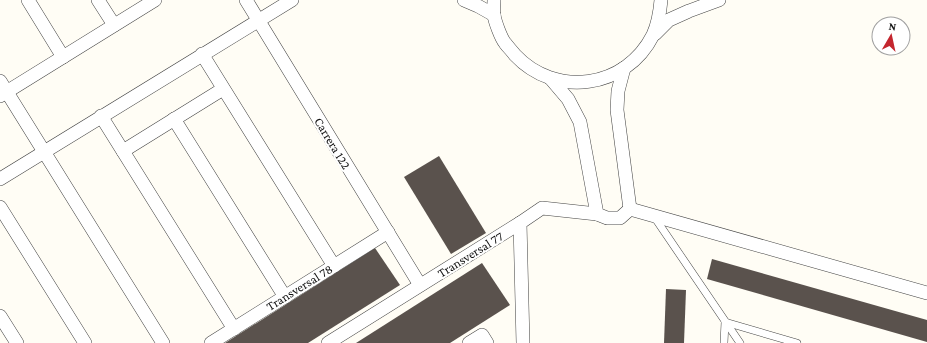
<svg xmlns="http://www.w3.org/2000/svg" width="927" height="343" font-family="'Crimson Pro',serif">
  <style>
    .building { fill: #5a524d }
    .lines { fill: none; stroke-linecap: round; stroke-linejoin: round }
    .lane-casing { stroke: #444; stroke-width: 8 }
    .street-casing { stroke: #444; stroke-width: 14 }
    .lane { stroke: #fff; stroke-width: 7 }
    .street { stroke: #fff; stroke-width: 13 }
    .labels { text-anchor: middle; stroke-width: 4; stroke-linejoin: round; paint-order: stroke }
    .street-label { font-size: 13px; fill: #111; stroke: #fff }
  </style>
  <rect width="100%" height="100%" fill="#fffdf5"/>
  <g class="building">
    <path d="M439,156L486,233L451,254L404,177Z"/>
    <path d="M375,248L400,285L308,343H225Z"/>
    <path d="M712,259L927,320V342L707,279Z"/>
    <path d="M482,263L510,305L450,343H356Z"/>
    <path d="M666,289L686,290L684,343H664Z"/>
  </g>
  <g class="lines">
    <g class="lane-casing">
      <g id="lane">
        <path d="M655,218L740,343"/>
        <path d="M724,343L725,322L797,343"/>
      </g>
    </g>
    <g class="street-casing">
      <g id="street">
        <path d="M28,0L63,57"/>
        <path d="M98,0L114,25"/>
        <path d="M246,0L420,285"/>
        <path d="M464,0L478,6L494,15"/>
        <path d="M494,0C494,5 493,11 494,15C495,22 501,38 505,43C508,47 512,51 515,55C555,98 626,89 653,35C658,24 660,12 661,0"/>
        <path d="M655,34L669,20L689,11L719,0"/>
        <path d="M202,54L334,266"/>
        <path d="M624,68L618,91L617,110L630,209"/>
        <path d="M551,79L568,99L580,122L597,214L607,218H620L630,209"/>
        <path d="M0,81L163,343"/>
        <path d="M0,96L155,0"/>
        <path d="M101,116L234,329"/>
        <path d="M174,119L285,297"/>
        <path d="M123,151L223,89"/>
        <path d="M0,179L292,0"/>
        <path d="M0,207L85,343"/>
        <path d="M630,209L927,293"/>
        <path d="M0,316L17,343"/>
        <path d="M211,343L388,232"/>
        <path d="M328,343L520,223"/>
        <path d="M469,343L482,335L487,343"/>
        <path d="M523,343L520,223L542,208L597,214"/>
      </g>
    </g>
    <use href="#lane" class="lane"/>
    <use href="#street" class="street"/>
  </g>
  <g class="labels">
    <g class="street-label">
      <text transform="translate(333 143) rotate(59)" y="5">Carrera 122</text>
      <text transform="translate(470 254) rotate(-32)" y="5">Transversal 77</text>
      <text transform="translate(299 287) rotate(-32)" y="5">Transversal 78</text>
    </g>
  </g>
  <g transform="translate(891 36) rotate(9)"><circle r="19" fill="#ffffff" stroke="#a0a0a0"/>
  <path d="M0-3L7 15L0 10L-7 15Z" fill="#c4262e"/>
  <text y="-6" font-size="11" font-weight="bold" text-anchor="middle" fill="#111111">N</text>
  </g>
</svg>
